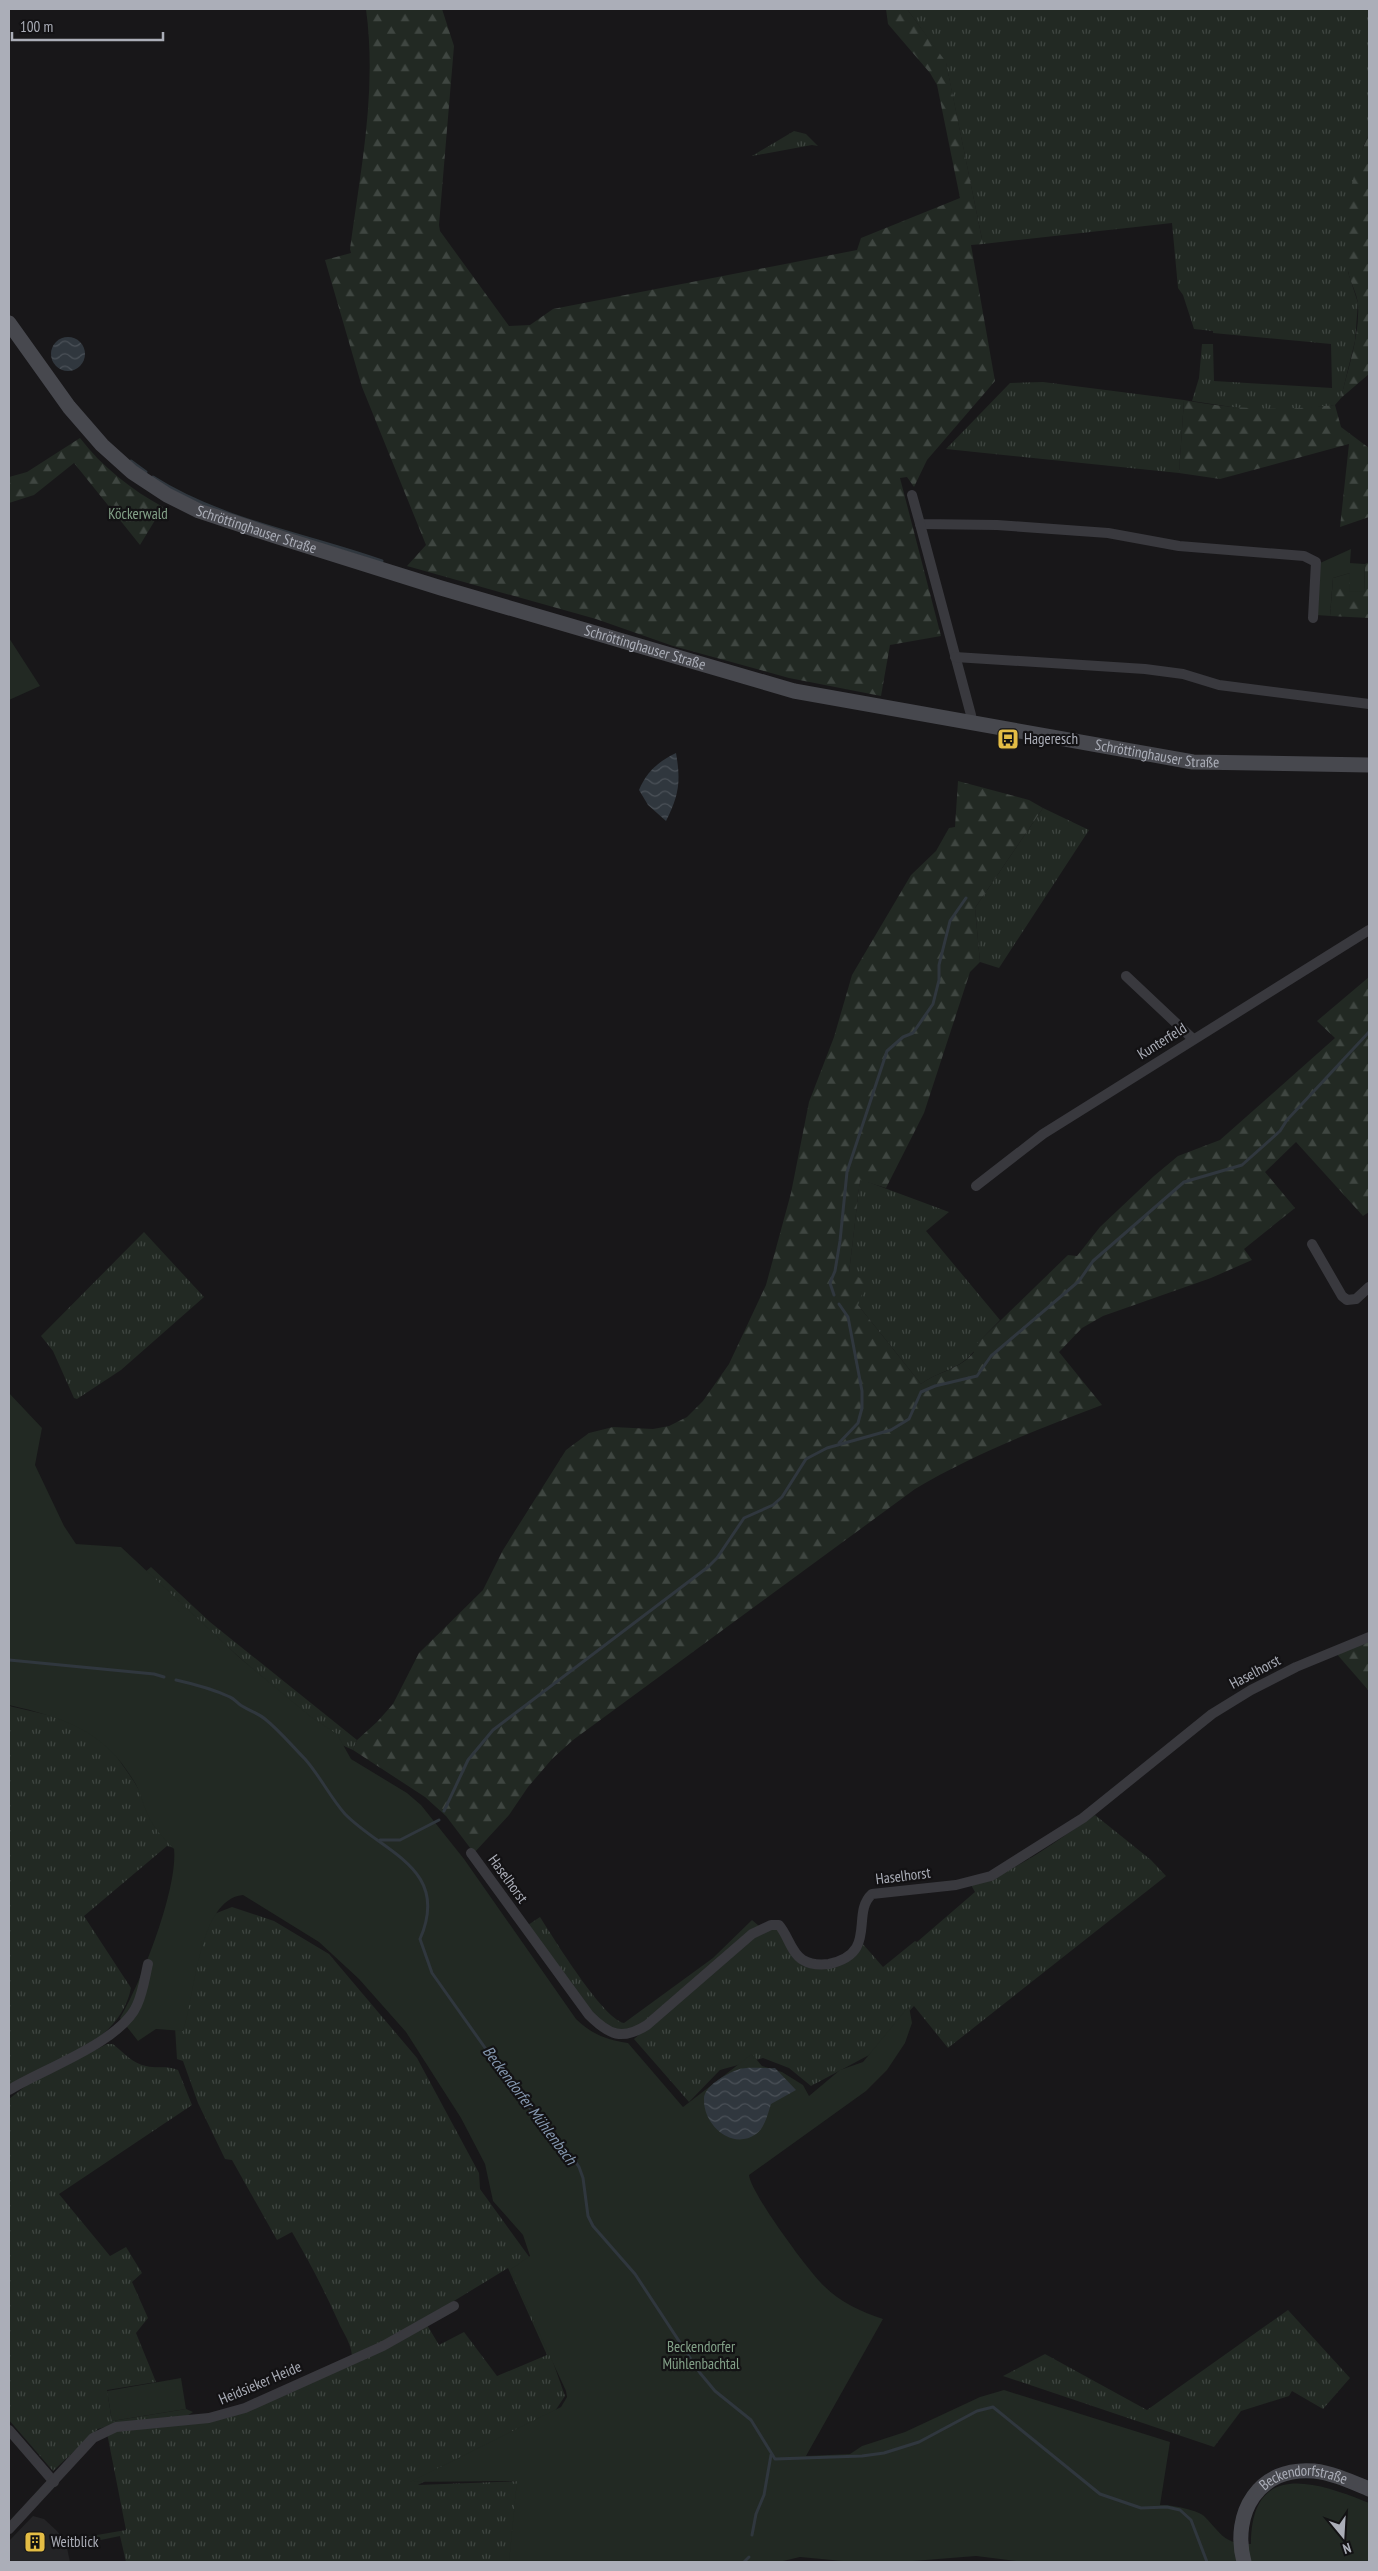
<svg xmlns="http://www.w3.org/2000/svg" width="1378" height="2571" font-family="'PT Sans Narrow',sans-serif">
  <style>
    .built { fill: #242426 }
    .grass { fill: url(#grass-tufts) }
    .forest { fill: url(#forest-firs) }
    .park { fill: #222923 }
    .water { fill: url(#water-waves) }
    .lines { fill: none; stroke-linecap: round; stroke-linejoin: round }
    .stream { stroke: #30373e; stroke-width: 3 }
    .street { stroke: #39393e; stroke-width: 10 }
    .secondary { stroke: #47484e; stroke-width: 15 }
    .labels { text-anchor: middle; stroke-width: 4.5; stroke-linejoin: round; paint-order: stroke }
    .park-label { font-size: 15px; fill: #83a188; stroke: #131214 }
    .street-label { font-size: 15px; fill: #abaeb8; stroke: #131214 }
    .poi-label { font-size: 15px; fill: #abaeb8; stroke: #131214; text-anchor: start }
    .water-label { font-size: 16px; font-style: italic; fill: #8598b0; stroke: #131214 }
  </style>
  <defs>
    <pattern id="grass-tufts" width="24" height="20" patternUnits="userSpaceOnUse" patternTransform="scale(1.25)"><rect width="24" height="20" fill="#222923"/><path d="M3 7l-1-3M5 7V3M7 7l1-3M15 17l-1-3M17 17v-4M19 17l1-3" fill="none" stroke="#3f4641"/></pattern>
    <pattern id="forest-firs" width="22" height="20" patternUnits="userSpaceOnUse" patternTransform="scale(1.25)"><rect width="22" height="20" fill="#222923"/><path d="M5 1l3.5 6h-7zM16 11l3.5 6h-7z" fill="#3f4641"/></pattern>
    <pattern id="water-waves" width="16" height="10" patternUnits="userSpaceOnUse" patternTransform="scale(1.25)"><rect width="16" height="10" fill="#30373e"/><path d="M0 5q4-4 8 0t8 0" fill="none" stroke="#4b5158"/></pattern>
  </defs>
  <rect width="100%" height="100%" fill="#181719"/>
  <path class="built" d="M33,2516L44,2519L57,2531L66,2543L70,2562H9V2541Z"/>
  <g class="grass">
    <path d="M907,9H1369V134L1363,147L1348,272L1358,303L1355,341L1341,398L1335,405L1301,409H1245L1192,401L1199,378L1202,344H1213L1214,381L1332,388L1331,344L1213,333V331L1194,329L1183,295L1178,288L1172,223L983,244L946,63Z"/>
    <path d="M794,131L806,134L818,146L812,145L752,156Z"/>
    <path d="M1043,382L1184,400L1179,473L946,449L1010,383Z"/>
    <path d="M1043,808L1089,830L999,968L980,962L975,908Z"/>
    <path d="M860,1179L949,1212L926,1231L1000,1320L971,1350L974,1351C960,1370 938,1371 921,1384L858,1305L849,1273Z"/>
    <path d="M144,1232L204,1297L121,1370L77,1399L74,1398L53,1351L41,1336Z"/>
    <path d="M151,1567L210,1622L357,1740L353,1750L335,1742L144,1573Z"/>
    <path d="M9,1706L61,1718L97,1736L112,1750L133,1780L174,1848L167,1846L84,1916L131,1988C120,2043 53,2064 9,2087Z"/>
    <path d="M1095,1815L1151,1860L1166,1876L948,2048L914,2006L869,2055L811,2086L789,2068L763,2058L720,2070L689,2102L634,2039L754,1936L777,1928L800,1962L821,1969L862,1943L883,1967L915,1941L917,1942L975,1892L971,1885C1017,1872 1056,1841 1095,1815Z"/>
    <path d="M232,1907L274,1921L329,1954L417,2058L479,2173L480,2189L530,2258L553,2362L565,2396L555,2411L418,2485L521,2481L513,2562H126L120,2536L76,2545L74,2539L126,2530L107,2433L113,2431L210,2421L427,2325L439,2345L464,2332L497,2376L547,2355L508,2268L408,2329L352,2356C351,2342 343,2333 338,2321C324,2290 309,2261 292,2232L277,2240L232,2160L225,2159L198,2103L183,2061L177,2059L175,2027L209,1916Z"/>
    <path d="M540,1917C553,1937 603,2019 624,2023L713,1958L752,1920L759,1926L639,2027L615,2031L596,2017L528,1925Z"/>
    <path d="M107,2044H113C123,2052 133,2064 146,2066C158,2069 166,2065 178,2070L192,2105L59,2194L110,2256L126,2247L142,2273L132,2282L148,2318L136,2333L156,2382L107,2390L112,2421L186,2409L193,2412L185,2417L112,2425L98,2429L53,2471L9,2420V2099L27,2085Z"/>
    <path d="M1288,2310L1350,2378L1323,2409L1292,2391L1289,2396L1241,2411L1214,2447L1003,2376L1045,2354L1147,2410Z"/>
  </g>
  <g class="forest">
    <path d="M366,9H442L454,46L439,225L440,231L509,326L530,325L553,309L857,250L861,238L960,198L937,85L930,73L888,24L886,9H907L946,62L983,244L971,245L995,381L927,460L914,487L907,477L900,478L941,636L890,645L881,696L789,678L673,646L596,619L407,566L426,545L362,387L325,260L351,253L350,249C361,167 377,91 366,9Z"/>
    <path d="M1369,134V374L1341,398C1348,368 1360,335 1358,304C1357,293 1350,282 1348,271C1341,225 1350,175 1369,134Z"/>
    <path d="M1184,400C1235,410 1284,411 1335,405L1341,427L1369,448V517L1340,527L1349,444L1220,479L1179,473Z"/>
    <path d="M80,438C102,467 132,490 163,507L140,545L74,463L34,495L9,503V477L27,472Z"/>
    <path d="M1369,562V618L1330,616L1333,578L1350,573L1364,592L1365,564Z"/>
    <path d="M958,781L1029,800L1043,808L975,908L980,962L970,972L924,1113L886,1188L860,1180L849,1273L867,1281L858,1305L921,1384C938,1371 960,1370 974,1352L970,1350L1068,1255L1077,1256L1100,1227L1154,1176L1178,1156L1220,1140L1335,1038L1317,1021L1369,977V1212L1363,1216L1296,1142L1265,1172L1295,1208L1244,1249L1252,1260L1211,1278L1103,1316L1082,1328L1059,1352L1102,1405C1038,1429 974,1454 915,1489L573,1740L552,1759L528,1787L509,1815L474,1853L446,1816L425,1797L353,1750L357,1740L377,1722L393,1704L419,1653L483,1590L503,1550L566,1450L589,1433L613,1427L653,1429L669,1426L687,1417L703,1401L729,1364L766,1285L791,1193L809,1102L834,1037L852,975L911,875L936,851L949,828L955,827Z"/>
    <path d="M1369,1641V1691L1335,1652Z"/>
  </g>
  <g class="park">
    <path d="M1351,549L1350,563L1365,564L1364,592L1349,591L1350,573L1333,578L1330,616L1316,615L1320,563Z"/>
    <path d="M9,638L40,686L9,700Z"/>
    <path d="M9,1393L42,1428L35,1465L64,1526L76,1544L121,1547L240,1658L311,1717L337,1734L351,1759L407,1793L421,1805L464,1859L576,2019C591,2034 607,2040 628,2043L683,2107L752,2054L762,2066L782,2072L803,2085L809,2096L840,2070L863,2062L909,2006L912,2023L905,2043L887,2070L866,2091L749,2175C750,2192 809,2272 824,2286C840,2302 862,2312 883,2319L806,2456L850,2454L862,2446L905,2432L980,2397L1004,2390L1170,2442L1160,2505C1169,2504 1198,2510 1204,2516C1222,2534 1223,2544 1251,2544C1251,2463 1311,2480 1364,2501L1369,2503V2562H1023L976,2556L901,2562H853L800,2557L779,2562H509L517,2481L410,2482L561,2407L567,2397L566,2391L510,2270L530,2256L523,2235L493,2201L485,2164L461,2118L406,2032L359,1979L319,1942L243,1895C198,1899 195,1998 183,2031L156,2029L138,2041L120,2018C141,1983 178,1889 174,1849C164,1838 154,1829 148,1815C143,1805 141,1793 135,1783C105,1731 65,1718 9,1705Z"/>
    <path d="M181,2378L186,2409L112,2421L107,2391Z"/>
  </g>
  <g class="water">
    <circle cx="68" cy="354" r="17"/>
    <path d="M676,753C681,782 679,795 666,821L648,805L639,790C647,771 658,762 676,753Z"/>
    <path d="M775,2068L796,2090L771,2104C768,2113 765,2128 756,2134C732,2151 703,2125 704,2099C704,2086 726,2074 737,2070C747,2066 764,2069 775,2068Z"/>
  </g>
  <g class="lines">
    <g class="stream">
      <path d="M131,461L146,472"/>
      <path d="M153,477C222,521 306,534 382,561"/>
      <path d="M834,1295L830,1283L835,1271L840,1241L847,1172L887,1051L903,1037L913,1033L933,1004L939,980V965L950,921L966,898"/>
      <path d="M839,1304L848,1317L862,1391V1408L858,1423L839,1443"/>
      <path d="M9,1660L154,1674L164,1677"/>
      <path d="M176,1680C194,1684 213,1689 230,1697C235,1699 238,1704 242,1706C250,1711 258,1713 265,1719C280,1731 292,1746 305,1759C320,1776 330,1797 345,1814C383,1853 451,1868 420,1939L432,1973L488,2052L533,2112L571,2155L579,2167L583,2178L588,2216L593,2226L635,2274L700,2373L715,2391L751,2420L775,2459L862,2456L884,2453L919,2442L977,2411L993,2407L1100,2494L1141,2508L1167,2507L1180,2510L1191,2520L1207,2562"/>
      <path d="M444,1811L468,1760L493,1730L708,1567L717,1558L744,1518L773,1505L782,1497L806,1459L827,1448L891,1430L909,1419L921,1392L935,1386L977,1376L991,1356L1079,1281L1093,1261L1184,1182L1242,1165L1280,1131L1287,1120L1369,1032"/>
      <path d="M380,1840H400L439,1820"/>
      <path d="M752,2535L756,2514L764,2495L771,2455"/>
      <path d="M744,2562L749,2557"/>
    </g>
    <g class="street">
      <path d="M912,495L920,524L997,525L1108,533L1179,546L1304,556L1316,562L1313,618"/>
      <path d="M920,524L971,715L970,723"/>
      <path d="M955,657L1145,669L1183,674L1219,685L1369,704"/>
      <path d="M1126,976L1193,1039"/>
      <path d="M976,1186L1043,1134L1369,930"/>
      <path d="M1312,1244L1342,1296L1347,1300L1356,1299L1369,1287"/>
      <path d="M471,1853L589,2015C609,2035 622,2041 647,2025L752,1934L771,1925H779C788,1935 791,1953 803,1960C811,1965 820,1965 829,1964C879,1953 850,1914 872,1894L956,1885L991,1876L1083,1818L1212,1714L1251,1690L1296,1667L1369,1637"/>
      <path d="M9,2090C43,2069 121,2042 137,2005C143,1992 145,1977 148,1964"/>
      <path d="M9,2430L54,2482"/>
      <path d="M9,2529L93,2438L116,2427L209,2418L245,2408L383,2346L454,2306"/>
    </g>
    <g class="secondary">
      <path id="s1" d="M9,323L69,407L102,445L132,472L167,495L199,511L278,537L441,588L794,691L1193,762L1369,765"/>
      <path id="s2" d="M1244,2562C1231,2513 1259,2466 1314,2471C1333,2473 1352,2482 1369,2489"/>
    </g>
  </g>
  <defs>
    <g id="bus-square" transform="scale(1.125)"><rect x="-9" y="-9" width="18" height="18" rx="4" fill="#e4bd45" stroke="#131214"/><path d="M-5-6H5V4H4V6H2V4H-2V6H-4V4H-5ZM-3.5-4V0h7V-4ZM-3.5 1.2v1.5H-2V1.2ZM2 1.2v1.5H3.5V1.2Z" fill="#111"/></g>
    <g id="building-square" transform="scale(1.125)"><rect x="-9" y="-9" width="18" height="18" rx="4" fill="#e4bd45" stroke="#131214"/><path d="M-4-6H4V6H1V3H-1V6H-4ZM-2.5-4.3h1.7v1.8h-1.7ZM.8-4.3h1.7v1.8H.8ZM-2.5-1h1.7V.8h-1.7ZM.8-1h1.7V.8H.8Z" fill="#111"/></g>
  </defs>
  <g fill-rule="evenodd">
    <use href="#bus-square" x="1008" y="739"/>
    <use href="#building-square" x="35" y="2542"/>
  </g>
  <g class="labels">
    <g class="park-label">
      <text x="138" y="519">Köckerwald</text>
      <text x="701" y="2352">Beckendorfer<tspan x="701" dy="17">Mühlenbachtal</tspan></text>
    </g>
    <g class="street-label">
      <text dy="5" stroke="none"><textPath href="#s1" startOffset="332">Schröttinghauser Straße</textPath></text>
      <text dy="5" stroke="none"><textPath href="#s1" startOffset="738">Schröttinghauser Straße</textPath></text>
      <text dy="5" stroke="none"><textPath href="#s1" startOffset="1262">Schröttinghauser Straße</textPath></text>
      <text transform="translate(1162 1041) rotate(-32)" y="5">Kunterfeld</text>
      <text transform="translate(1255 1672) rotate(-28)" y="5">Haselhorst</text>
      <text transform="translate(903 1876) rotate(-7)" y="5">Haselhorst</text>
      <text transform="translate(508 1879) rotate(54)" y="5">Haselhorst</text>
      <text transform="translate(260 2383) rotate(-23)" y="5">Heidsieker Heide</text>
      <text dy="5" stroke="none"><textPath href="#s2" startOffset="126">Beckendorfstraße</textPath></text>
    </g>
    <g class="poi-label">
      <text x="1024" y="744">Hageresch</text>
      <text x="51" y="2547">Weitblick</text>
    </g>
    <g class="water-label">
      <text transform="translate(530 2105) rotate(53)" y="6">Beckendorfer Mühlenbach</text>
    </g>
  </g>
  <rect width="1378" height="2571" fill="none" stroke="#abaeb8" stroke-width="20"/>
  <g transform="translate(1343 2536) rotate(162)" stroke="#131214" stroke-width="4" paint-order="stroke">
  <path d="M0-4L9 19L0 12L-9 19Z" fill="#abaeb8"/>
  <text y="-8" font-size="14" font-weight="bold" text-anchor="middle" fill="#abaeb8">N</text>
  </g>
  <path d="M12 32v8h151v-8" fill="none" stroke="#abaeb8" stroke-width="2.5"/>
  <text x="20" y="32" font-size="15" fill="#abaeb8" stroke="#131214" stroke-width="4" paint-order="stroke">100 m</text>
</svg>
